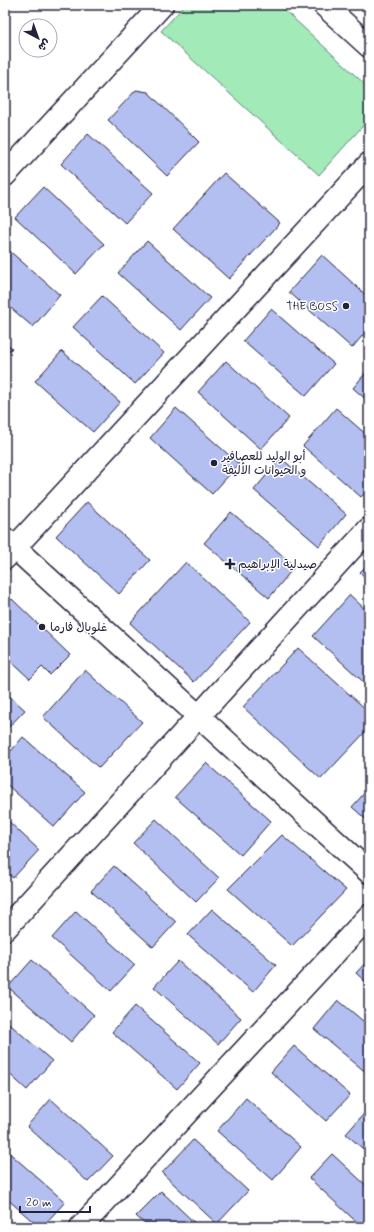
<svg xmlns="http://www.w3.org/2000/svg" width="374" height="1232" font-family="Mynerve,'Playpen Sans Arabic',sans-serif">
  <style>
    .green { fill: #a2eab7; stroke: #628679 }
    .building { fill: #b3bff0; stroke: #22223b }
    .lines { fill: none; stroke-linecap: round; stroke-linejoin: round }
    .street-casing { stroke: #22223b; stroke-width: 25 }
    .secondary-casing { stroke: #22223b; stroke-width: 25 }
    .street { stroke: #fff; stroke-width: 22 }
    .secondary { stroke: #fff; stroke-width: 22 }
    .poi-dot { fill: #22223b; stroke: #fff; stroke-width: 1.5 }
    .labels { text-anchor: middle; stroke-width: 3; stroke-linejoin: round; paint-order: stroke }
    .poi-label { font-size: 12px; fill: #22223b; stroke: #fff; text-anchor: start }
  </style>
  <rect width="100%" height="100%" fill="#fff"/>
  <filter id="ink" filterUnits="userSpaceOnUse"><feTurbulence type="fractalNoise" baseFrequency=".025" numOctaves="2"/><feDisplacementMap in="SourceGraphic" scale="8" xChannelSelector="R" yChannelSelector="G"/><feConvolveMatrix kernelMatrix="1 2 1 2 8 2 1 2 1" color-interpolation-filters="sRGB"/></filter>
  <g filter="url(#ink)">
    <path class="green" d="M185,5H279L369,88V119L319,175L161,31Z"/>
    <g class="building">
      <path d="M136,90L148,92L199,142L167,176L108,120Z"/>
      <path d="M88,134L153,193L125,223L61,164Z"/>
      <path d="M224,173L280,223L229,279L173,229Z"/>
      <path d="M43,187L104,244L76,274L15,217Z"/>
      <path d="M147,241L210,298L181,330L118,273Z"/>
      <path d="M5,247L60,295L33,327L5,303Z"/>
      <path d="M322,255L369,298V328L352,348L289,292Z"/>
      <path d="M102,296L164,353L135,384L73,327Z"/>
      <path d="M271,309L334,364L306,396L243,341Z"/>
      <path d="M5,342L12,348L5,356Z"/>
      <path d="M62,351L120,402L93,432L35,381Z"/>
      <path d="M226,361L289,418L261,449L198,392Z"/>
      <path d="M369,369V402L353,388Z"/>
      <path d="M176,408L239,464L212,494L150,438Z"/>
      <path d="M336,408L369,437V488L361,497L303,446Z"/>
      <path d="M281,458L346,514L319,546L254,490Z"/>
      <path d="M87,502L150,560L119,594L56,536Z"/>
      <path d="M231,512L295,566L269,598L204,543Z"/>
      <path d="M186,562L250,622L194,682L130,623Z"/>
      <path d="M369,563V582L360,572Z"/>
      <path d="M350,595L369,613V687L313,636Z"/>
      <path d="M12,599L70,655L50,675L42,667L30,679L5,656V606Z"/>
      <path d="M298,648L369,712V728L321,779L243,707Z"/>
      <path d="M85,670L142,722L99,768L43,717Z"/>
      <path d="M5,692L25,710L5,731Z"/>
      <path d="M23,737L85,792L54,827L5,783V758Z"/>
      <path d="M206,763L271,821L241,855L175,797Z"/>
      <path d="M369,788V822L352,807Z"/>
      <path d="M5,818L39,850L13,878L5,871Z"/>
      <path d="M156,819L219,878L196,902L133,843Z"/>
      <path d="M282,835L346,890L292,946L228,889Z"/>
      <path d="M114,866L176,922L153,947L91,891Z"/>
      <path d="M212,909L276,965L253,992L188,935Z"/>
      <path d="M76,911L135,965L111,991L52,938Z"/>
      <path d="M369,959V985L356,973Z"/>
      <path d="M32,960L94,1015L71,1042L8,987Z"/>
      <path d="M178,961L241,1018L218,1044L154,987Z"/>
      <path d="M338,1000L369,1026V1073L368,1074L314,1029Z"/>
      <path d="M135,1006L200,1063L177,1089L112,1032Z"/>
      <path d="M5,1020L52,1061L27,1090L5,1070Z"/>
      <path d="M294,1046L350,1095L326,1121L271,1072Z"/>
      <path d="M246,1098L301,1147L273,1180L217,1131Z"/>
      <path d="M51,1099L113,1156L88,1182L27,1126Z"/>
      <path d="M369,1108V1154L346,1134Z"/>
      <path d="M193,1140L248,1191L217,1224L162,1173Z"/>
      <path d="M5,1149L65,1202L42,1227H39L5,1197Z"/>
      <path d="M332,1154L369,1188V1227H362L309,1178Z"/>
      <path d="M161,1191L199,1227H148L136,1216Z"/>
    </g>
    <g class="lines">
      <g class="street-casing">
        <g id="street">
          <path d="M5,175L162,5"/>
          <path d="M5,539L369,872"/>
          <path d="M5,558L369,164"/>
          <path d="M5,929L369,529"/>
          <path d="M81,1227L369,916"/>
        </g>
      </g>
      <g class="secondary-casing">
        <path id="secondary" d="M324,5L369,46"/>
      </g>
      <use href="#street" class="street"/>
      <use href="#secondary" class="secondary"/>
    </g>
  </g>
  <g class="poi-dot">
    <circle cx="346" cy="306" r="4"/>
    <circle cx="214" cy="463" r="4"/>
    <path d="M228 558h4v4h4v4h-4v4h-4v-4h-4v-4h4z"/>
    <circle cx="42" cy="627" r="4"/>
  </g>
  <g class="labels">
    <g class="poi-label">
      <text x="338" y="310" text-anchor="end">THE BOSS</text>
      <text x="222" y="460">أبو الوليد للعصافير<tspan x="222" dy="14">و الحيوانات الأليفة</tspan></text>
      <text x="238" y="568">صيدلية الإبراهيم</text>
      <text x="50" y="631">غلوبال فارما</text>
    </g>
  </g>
  <rect width="374" height="1232" fill="none" stroke="#fff" stroke-width="20"/>
  <rect x="10" y="10" width="354" height="1212" fill="none" stroke="#22223b" stroke-width="1.5" filter="url(#ink)"/>
  <g transform="translate(38 38) rotate(139)"><circle r="19" fill="#ffffff" stroke="#a7a7b1"/>
  <path d="M0-3L7 15L0 10L-7 15Z" fill="#22223b"/>
  <text y="-6" font-size="11" font-weight="bold" text-anchor="middle" fill="#22223b">ش</text>
  </g>
  <path d="M20 1206v6h70v-6" fill="none" stroke="#22223b" stroke-width="2"/>
  <text x="26" y="1206" font-size="12" fill="#22223b" stroke="#ffffff" stroke-width="3" paint-order="stroke">20 m</text>
</svg>
